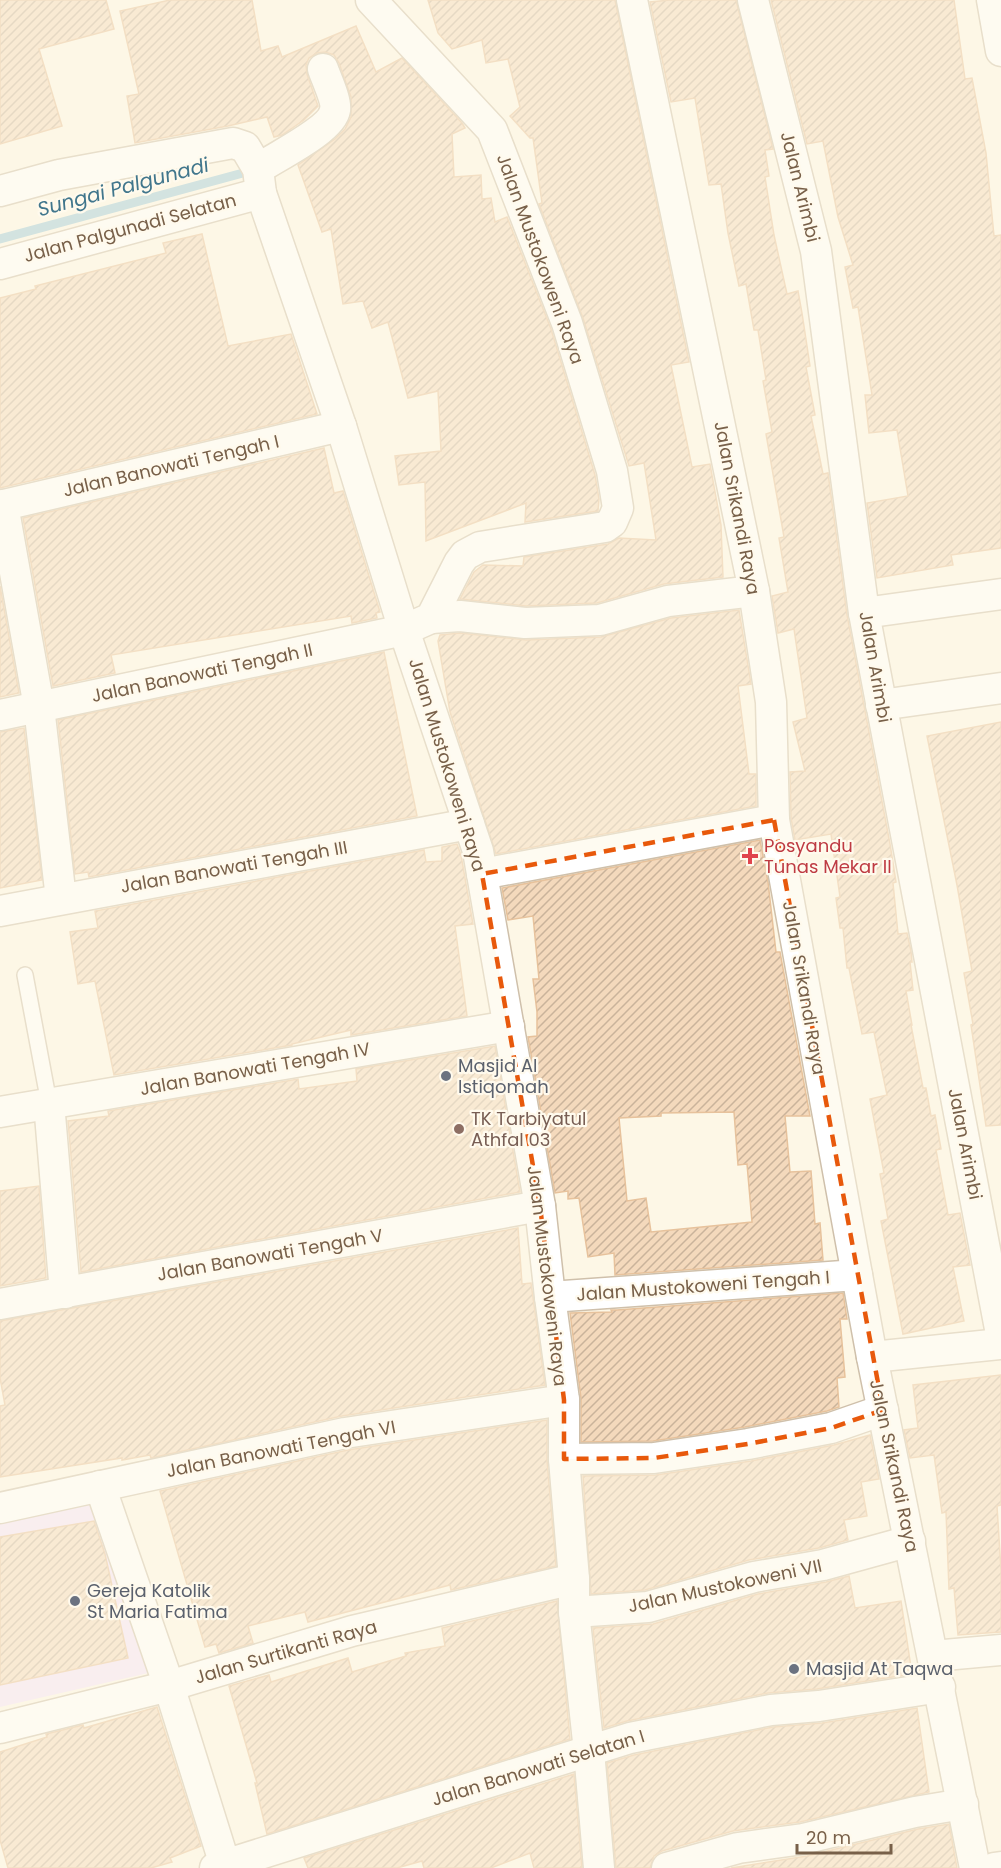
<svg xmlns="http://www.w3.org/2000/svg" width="1001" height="1868" font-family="Poppins,sans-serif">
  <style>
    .education { fill: #f4e2fa }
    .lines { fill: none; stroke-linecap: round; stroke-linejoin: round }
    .stream { stroke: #9fcada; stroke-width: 9 }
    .building { fill: url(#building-hatch); stroke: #e7c29c; stroke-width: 1.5; fill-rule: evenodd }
    .service-casing { stroke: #cfc0ab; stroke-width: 18 }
    .minor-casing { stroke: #cfc0ab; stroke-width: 33 }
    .service { stroke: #fff; stroke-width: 15 }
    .minor { stroke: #fff; stroke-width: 30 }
    .marked { fill: none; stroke: #e8590c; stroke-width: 4.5; stroke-dasharray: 12 8; stroke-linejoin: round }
    .health-dot { fill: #e0444e; stroke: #fffaed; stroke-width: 2 }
    .worship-dot { fill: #6b7280; stroke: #fffaed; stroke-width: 2 }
    .education-dot { fill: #8d6e63; stroke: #fffaed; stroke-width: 2 }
    .labels { text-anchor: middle; stroke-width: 4.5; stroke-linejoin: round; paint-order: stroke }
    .street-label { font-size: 18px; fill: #786049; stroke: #fffaed }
    .health-label { font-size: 18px; fill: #be3a42; stroke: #fffaed; text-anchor: start }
    .worship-label { font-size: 18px; fill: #5b616d; stroke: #fffaed; text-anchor: start }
    .education-label { font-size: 18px; fill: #785e54; stroke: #fffaed; text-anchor: start }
    .water-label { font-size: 20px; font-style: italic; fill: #41768c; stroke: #fffaed }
  </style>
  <defs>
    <pattern id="building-hatch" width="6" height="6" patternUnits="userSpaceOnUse" patternTransform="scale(1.5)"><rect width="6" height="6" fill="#f4d9bc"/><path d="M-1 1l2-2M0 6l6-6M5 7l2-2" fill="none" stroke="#cab39b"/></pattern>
  </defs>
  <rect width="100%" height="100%" fill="#fdf7e6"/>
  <path class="education" d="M120,1499L166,1669L0,1707V1521Z"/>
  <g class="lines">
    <path class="stream" d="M0,239L254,170"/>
  </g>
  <g class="building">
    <path d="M0,0H106L114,29L39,49L62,126L0,144Z"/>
    <path d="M170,0H252L261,51L278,46L282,57L356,26L376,72L402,58L462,123L465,128L452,134L454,177L481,175L482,199L491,198L495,222L507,217L551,329L595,475L599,499L598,511L525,522L526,503L426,541L425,482L399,485L395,456L441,451L438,391L408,398L388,322L372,328L363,301L343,304L331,229L322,232L298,165L335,139L345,129L351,117V97L339,63L334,55L325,52L317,53L309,58L306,65L307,74L318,106L304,120L282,135L274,137L267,117L228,126L135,143L127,96L139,94L120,11Z"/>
    <path d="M428,0H615L689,362L671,365L692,467L710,464L721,525L723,577L664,584L597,603L526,606L460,599L474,572L483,565L523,566L524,557L608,544L619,538L656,540L644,463L629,466L583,318L539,204L542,203L533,138H530L510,116L520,107L508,59L486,63L482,40L452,49L438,33Z"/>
    <path d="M670,0H736L773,149L765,150L769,176L765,177L774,235L787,294L798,291L802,313L810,366L806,367L815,415L811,416L823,474L828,473L847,615L890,844L896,882L893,883L898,934L907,933L911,951L912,962H910L913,990L906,991L912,1025H911L923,1088H926L931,1116L935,1115L941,1149L936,1150L948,1215L960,1213L970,1265L953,1267L964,1321L903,1334L881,1221L888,1219L880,1174L884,1173L870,1099L887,1095L874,1032L862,1034L849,968H847L843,928H840L836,898L840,897L831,834L795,840L791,818L790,772L805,771L793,722L807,718L794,629L778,633L772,596L788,592L779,538L784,537L766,434L772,432L763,381L766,380L758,330H754L746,284L739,286L728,233L721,184L709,185L695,98L671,102L650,2Z"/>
    <path d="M771,0H954L965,79L972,78L986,153L994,236L1001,235V548L951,555L953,565L877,578L867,503L908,496L897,430L869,433L865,395H872L858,307L853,308L845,267L853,265L838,217L823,141L807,144Z"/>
    <path d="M202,234L228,346L291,334L317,414L0,488V298L36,289L35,286L166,253L163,243Z"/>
    <path d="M324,448L334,493L343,491L380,612L376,613L377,618L352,623L351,616L111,655L115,673L53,686L23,518Z"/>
    <path d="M0,586L19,693L0,697Z"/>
    <path d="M739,610L751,684L738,686L749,774H756V806L496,854L450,712L438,641L440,635L460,633L526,640L601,637L671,618Z"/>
    <path d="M384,652L417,816L89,877L88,872L75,874L58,720Z"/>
    <path d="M1001,722V1125L986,1126L971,1025L973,1024L964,973L972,971L957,885L927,736Z"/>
    <path d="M24,728L42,880L0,888V732Z"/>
    <path d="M760,840L768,882L776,952H780L810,1116H785L790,1172L811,1171L815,1224L820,1223L823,1260L615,1275L614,1253L588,1257L579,1198L568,1199V1191L555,1193L528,1037L537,1036V1012L533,979H539L533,916L508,920L502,888ZM734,1112L738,1165L747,1164L752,1222L651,1232L646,1198L627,1201L619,1118L661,1116V1113Z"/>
    <path d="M457,844L461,855L473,924L455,926L467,1016L351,1035V1030L292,1044V1045L114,1075L95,981L78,984L70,932L98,928L95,911L424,850L426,862L442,861V847Z"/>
    <path d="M495,1046L520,1192L81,1272L68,1121L109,1116L108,1111L298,1079L299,1089L357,1081L356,1069Z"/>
    <path d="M39,1186L46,1278L0,1286V1191Z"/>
    <path d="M518,1228L522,1284L531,1283L545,1385L342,1416L151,1458L150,1455L122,1460V1458L0,1477V1406L5,1405L0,1378V1321Z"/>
    <path d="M843,1293L847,1319H840L845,1377L837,1378L839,1407L827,1411L745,1427L653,1441L581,1442V1398L570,1313L612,1312L611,1310H617Z"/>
    <path d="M1001,1375V1505L997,1506L1001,1570V1632L958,1635L954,1588L949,1589L946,1512L942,1513L934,1455L910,1458L904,1430L918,1428L913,1385Z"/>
    <path d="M547,1420V1460L556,1566L451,1590L450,1585L308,1622L305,1612L248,1626L253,1643L219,1653L216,1644L205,1647L160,1491L348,1450Z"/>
    <path d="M870,1435L879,1479L861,1482L867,1516L844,1520L848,1540L819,1548L749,1560L645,1590L591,1594L583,1476L656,1475L751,1461L834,1445Z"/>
    <path d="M94,1521L105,1554L128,1658L0,1685V1537Z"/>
    <path d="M849,1576L855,1608L901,1601L912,1674L817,1689L768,1693L627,1721L604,1728L593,1628L653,1624L758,1594L826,1582Z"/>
    <path d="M557,1601L570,1739L267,1834L255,1783H257L229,1686L269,1675L271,1682L348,1658L352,1672L406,1656L405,1653L445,1646L442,1628Z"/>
    <path d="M157,1707L201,1846L170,1858L172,1862L151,1868H8L0,1840V1752L47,1737L46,1734L83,1725L84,1728Z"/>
    <path d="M917,1708L929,1792L800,1822L733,1831L662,1851L654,1856L650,1868H616L607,1763L634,1755L773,1727L822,1723Z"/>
    <path d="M574,1774L582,1868H534L530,1853L491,1868H424L422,1861L397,1868H308L304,1858Z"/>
    <path d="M949,1824L957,1868H731L807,1856L918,1829Z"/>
  </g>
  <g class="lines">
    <g class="service-casing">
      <path id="service" d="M25,975L49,1103"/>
    </g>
    <g class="minor-casing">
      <g id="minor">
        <path d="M632,0L754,591L771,702L774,820L872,1357L975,1868"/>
        <path d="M753,0L816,251L864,613L1001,1334"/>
        <path d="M992,0L1001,51"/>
        <path d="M258,169C275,157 332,130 335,110C337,101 326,78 323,69"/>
        <path d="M0,191L59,175L233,143L245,147L258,169L261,193L341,426L404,630L478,851L540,1206L550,1297L564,1400V1459L574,1579V1612L589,1751L599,1868"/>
        <path d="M0,264L261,193"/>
        <path d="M3,505L39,707L61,899"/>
        <path d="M0,506L341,426"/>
        <path d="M864,613L1001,594"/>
        <path d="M431,618L460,616L525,623L600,620L668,601L754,591"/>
        <path d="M881,705L1001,688"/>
        <path d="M0,715L404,630L431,618L459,563L465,555L480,547L605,527L612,522L618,508L612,471L567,323L492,130L371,0"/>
        <path d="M482,874L774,820"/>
        <path d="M0,911L469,824"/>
        <path d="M49,1103L65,1293"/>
        <path d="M0,1112L509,1026"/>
        <path d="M550,1297L857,1275"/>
        <path d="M0,1304L540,1206"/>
        <path d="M872,1357L1001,1344"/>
        <path d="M564,1459L654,1458L748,1444L831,1428L883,1410"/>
        <path d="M100,1486L169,1686L225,1865"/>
        <path d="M0,1508L345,1433L564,1400"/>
        <path d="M574,1612L648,1607L754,1577L823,1565L910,1541"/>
        <path d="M933,1656L1001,1650"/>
        <path d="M0,1728L169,1686L352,1631L574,1579"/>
        <path d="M215,1868L630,1738L771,1710L819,1706L940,1687"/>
        <path d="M667,1868L738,1848L803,1839L915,1812L963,1804"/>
        <path d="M994,1868L1001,1867"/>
      </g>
    </g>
    <use href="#service" class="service"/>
    <use href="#minor" class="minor"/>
  </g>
  <path d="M0 0H1001V1868H0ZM774,820L883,1410L831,1428L748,1444L654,1458L564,1459V1400L540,1206L482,874Z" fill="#fdf7e6" fill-opacity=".55" fill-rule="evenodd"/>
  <path class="marked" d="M774,820L883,1410L831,1428L748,1444L654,1458L564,1459V1400L540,1206L482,874Z"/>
  <path class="health-dot" d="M747 847h6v6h6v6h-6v6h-6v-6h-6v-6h6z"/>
  <g class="worship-dot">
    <circle cx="446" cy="1076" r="6"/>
    <circle cx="75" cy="1601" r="6"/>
    <circle cx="794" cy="1669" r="6"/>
  </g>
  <circle class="education-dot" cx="459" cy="1129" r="6"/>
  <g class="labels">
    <g class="street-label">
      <text transform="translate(800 187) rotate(76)" y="6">Jalan Arimbi</text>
      <text transform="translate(130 228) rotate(-15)" y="6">Jalan Palgunadi Selatan</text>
      <text transform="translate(540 259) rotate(70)" y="6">Jalan Mustokoweni Raya</text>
      <text transform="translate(171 466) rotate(-13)" y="6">Jalan Banowati Tengah I</text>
      <text transform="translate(737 508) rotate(79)" y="6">Jalan Srikandi Raya</text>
      <text transform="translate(875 667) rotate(80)" y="6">Jalan Arimbi</text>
      <text transform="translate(202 673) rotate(-12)" y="6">Jalan Banowati Tengah II</text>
      <text transform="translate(447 765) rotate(73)" y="6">Jalan Mustokoweni Raya</text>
      <text transform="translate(234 867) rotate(-10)" y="6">Jalan Banowati Tengah III</text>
      <text transform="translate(804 988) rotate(80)" y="6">Jalan Srikandi Raya</text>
      <text transform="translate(255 1069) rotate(-10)" y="6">Jalan Banowati Tengah IV</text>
      <text transform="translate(965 1144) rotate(79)" y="6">Jalan Arimbi</text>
      <text transform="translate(270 1255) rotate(-10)" y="6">Jalan Banowati Tengah V</text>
      <text transform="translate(547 1276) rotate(83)" y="6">Jalan Mustokoweni Raya</text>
      <text transform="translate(703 1286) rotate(-4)" y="6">Jalan Mustokoweni Tengah I</text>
      <text transform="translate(281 1449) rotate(-11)" y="6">Jalan Banowati Tengah VI</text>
      <text transform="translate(894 1466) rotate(78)" y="6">Jalan Srikandi Raya</text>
      <text transform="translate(725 1586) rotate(-12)" y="6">Jalan Mustokoweni VII</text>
      <text transform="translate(286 1652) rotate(-16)" y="6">Jalan Surtikanti Raya</text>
      <text transform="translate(538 1768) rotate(-17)" y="6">Jalan Banowati Selatan I</text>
    </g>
    <g class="health-label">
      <text x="764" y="852">Posyandu<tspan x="764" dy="21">Tunas Mekar II</tspan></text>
    </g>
    <g class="worship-label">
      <text x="458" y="1072">Masjid Al<tspan x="458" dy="21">Istiqomah</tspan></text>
      <text x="87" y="1597">Gereja Katolik<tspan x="87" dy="21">St Maria Fatima</tspan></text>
      <text x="806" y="1675">Masjid At Taqwa</text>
    </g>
    <g class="education-label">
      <text x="471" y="1125">TK Tarbiyatul<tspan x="471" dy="21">Athfal 03</tspan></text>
    </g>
    <g class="water-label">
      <text transform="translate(123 187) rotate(-15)" y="7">Sungai Palgunadi</text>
    </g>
  </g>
  <path d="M797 1844v9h94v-9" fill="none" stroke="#786049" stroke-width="3"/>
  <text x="806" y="1844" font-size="18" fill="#786049" stroke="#fffaed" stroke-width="4.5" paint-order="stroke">20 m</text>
</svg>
